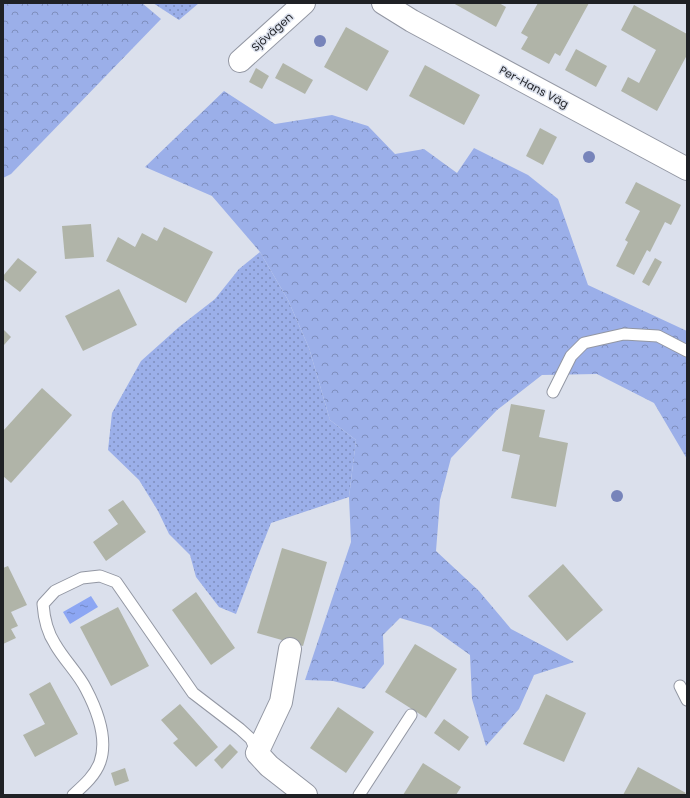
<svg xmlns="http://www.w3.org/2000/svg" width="690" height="798" font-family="Poppins,sans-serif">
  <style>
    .grass { fill: url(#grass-dots) }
    .forest { fill: url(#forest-crowns) }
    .water { fill: url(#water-ripples) }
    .building { fill: #b0b4a8 }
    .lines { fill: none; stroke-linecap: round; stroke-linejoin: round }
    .lane-casing { stroke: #9397a3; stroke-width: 13 }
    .street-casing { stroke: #9397a3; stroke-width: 24 }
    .lane { stroke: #fff; stroke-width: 11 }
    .street { stroke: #fff; stroke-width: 22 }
    .tree { fill: #7784ba }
    .labels { text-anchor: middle; stroke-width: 3; stroke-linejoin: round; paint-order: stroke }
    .street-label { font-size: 11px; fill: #1f2125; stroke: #dbe0ec }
  </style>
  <defs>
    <pattern id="grass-dots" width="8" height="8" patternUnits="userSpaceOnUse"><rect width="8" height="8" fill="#9bafe9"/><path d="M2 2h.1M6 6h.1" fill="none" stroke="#7e8ebd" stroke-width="1.8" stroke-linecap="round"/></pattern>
    <pattern id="forest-crowns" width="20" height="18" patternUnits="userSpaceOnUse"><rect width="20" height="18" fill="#9bafe9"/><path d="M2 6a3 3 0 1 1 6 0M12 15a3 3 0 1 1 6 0" fill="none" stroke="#7e8ebd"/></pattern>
    <pattern id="water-ripples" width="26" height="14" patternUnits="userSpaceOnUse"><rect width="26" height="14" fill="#8ca6f3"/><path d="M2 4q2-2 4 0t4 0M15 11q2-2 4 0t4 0" fill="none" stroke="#7287c5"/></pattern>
  </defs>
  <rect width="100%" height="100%" fill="#dbe0ec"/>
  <g class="grass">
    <path d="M153,3H199L179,20Z"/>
    <path d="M260,252L288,300L309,348L330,420L356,440L349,497L271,523L256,561L236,614L219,607L209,594L196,577L190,555L169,534L158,511L139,480L108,450L112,413L141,361L179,327L215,299L239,269Z"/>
  </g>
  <g class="forest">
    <path d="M3,3H142L161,19L11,174L3,178Z"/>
    <path d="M224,91L275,124L332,115L368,126L395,154L424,149L457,173L474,148L528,175L558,199L588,285L687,331V459L654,403L597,374L542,375L497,410L451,458L440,500L436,551L479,591L511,629L574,662L534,675L519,709L486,746L472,699L470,655L431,627L400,618L383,635L384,664L364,689L333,681L305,680L351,542L349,497L356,440L330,420L309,348L288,300L260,252L212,196L145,167Z"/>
  </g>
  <path class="water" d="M91,596L98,607L70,624L63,612Z"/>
  <g class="building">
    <path d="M453,3H499L506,7L496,27Z"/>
    <path d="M538,3L546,4L547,3H589L560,56L555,53L549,64L521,49L528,37L521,33Z"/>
    <path d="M634,5L687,34V55L657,111L621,91L628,77L639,83L656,50L621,30Z"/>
    <path d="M346,27L389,51L367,91L324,67Z"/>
    <path d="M576,49L607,66L596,87L565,70Z"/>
    <path d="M283,63L313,80L305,94L275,78Z"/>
    <path d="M425,65L480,95L464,125L409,96Z"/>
    <path d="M256,68L269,76L262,89L249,82Z"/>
    <path d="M540,128L557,137L543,165L526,156Z"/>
    <path d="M636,182L681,205L671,225L665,222L650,252L647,250L634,275L616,266L628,242L625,240L640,211L625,203Z"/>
    <path d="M91,224L94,257L65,259L62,226Z"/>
    <path d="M164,227L213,252L186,303L106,261L118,237L135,247L142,233L157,241Z"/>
    <path d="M18,258L37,272L20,292L3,279V276Z"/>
    <path d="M655,258L662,262L649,286L642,282Z"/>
    <path d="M119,289L137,325L83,351L65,316Z"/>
    <path d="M3,329L11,337L4,345L3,344Z"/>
    <path d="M42,388L72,415L11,483L3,476V431Z"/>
    <path d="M511,404L545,410L539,437L568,443L556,507L511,498L520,455L502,451Z"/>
    <path d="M123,500L146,532L106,561L93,542L118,524L108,510Z"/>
    <path d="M282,548L327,562L303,646L257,633Z"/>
    <path d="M563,564L603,610L567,641L528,596Z"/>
    <path d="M8,566L27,605L11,612L18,626L11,629L16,638L3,644V568Z"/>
    <path d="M196,592L235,648L211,665L172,610Z"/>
    <path d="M118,607L149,666L111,686L80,627Z"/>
    <path d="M415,644L457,669L426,718L385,692Z"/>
    <path d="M50,682L78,734L35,757L23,735L45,724L29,694Z"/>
    <path d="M546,694L586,713L564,762L523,744Z"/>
    <path d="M180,704L218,747L196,767L173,743L178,739L161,720Z"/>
    <path d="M338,707L374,732L346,773L310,748Z"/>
    <path d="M444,719L469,737L459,751L434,733Z"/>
    <path d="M230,744L238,752L222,769L214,760Z"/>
    <path d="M423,763L461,787L456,795H403Z"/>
    <path d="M638,767L686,793L684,795H623Z"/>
    <path d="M125,768L129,781L115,786L111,773Z"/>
  </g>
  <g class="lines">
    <g class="lane-casing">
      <g id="lane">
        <path d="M553,392L571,356L584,343L624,334L658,336L687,351"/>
        <path d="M680,686L687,700"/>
        <path d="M73,795C83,786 95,776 100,762C108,739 97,710 86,689C78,673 64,660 55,644C47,632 44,618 43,604L55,591L82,578L100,576L116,582L193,693L240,729L251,739L257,753"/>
        <path d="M359,795L411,715"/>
      </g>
    </g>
    <g class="street-casing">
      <g id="street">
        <path d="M383,3L412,21L687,169"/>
        <path d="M240,61L304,3"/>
        <path d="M290,649L281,702L257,753L269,766L306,795"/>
      </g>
    </g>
    <use href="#lane" class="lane"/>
    <use href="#street" class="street"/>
  </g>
  <g class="tree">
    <circle cx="320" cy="41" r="6"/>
    <circle cx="589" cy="157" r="6"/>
    <circle cx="617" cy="496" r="6"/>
  </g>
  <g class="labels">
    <g class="street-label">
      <text transform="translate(272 32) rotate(-42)" y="4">Sjövägen</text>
      <text transform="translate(534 87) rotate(28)" y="4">Per-Hans Väg</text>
    </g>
  </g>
  <rect width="690" height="798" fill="none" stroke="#1f2125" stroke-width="8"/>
</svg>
